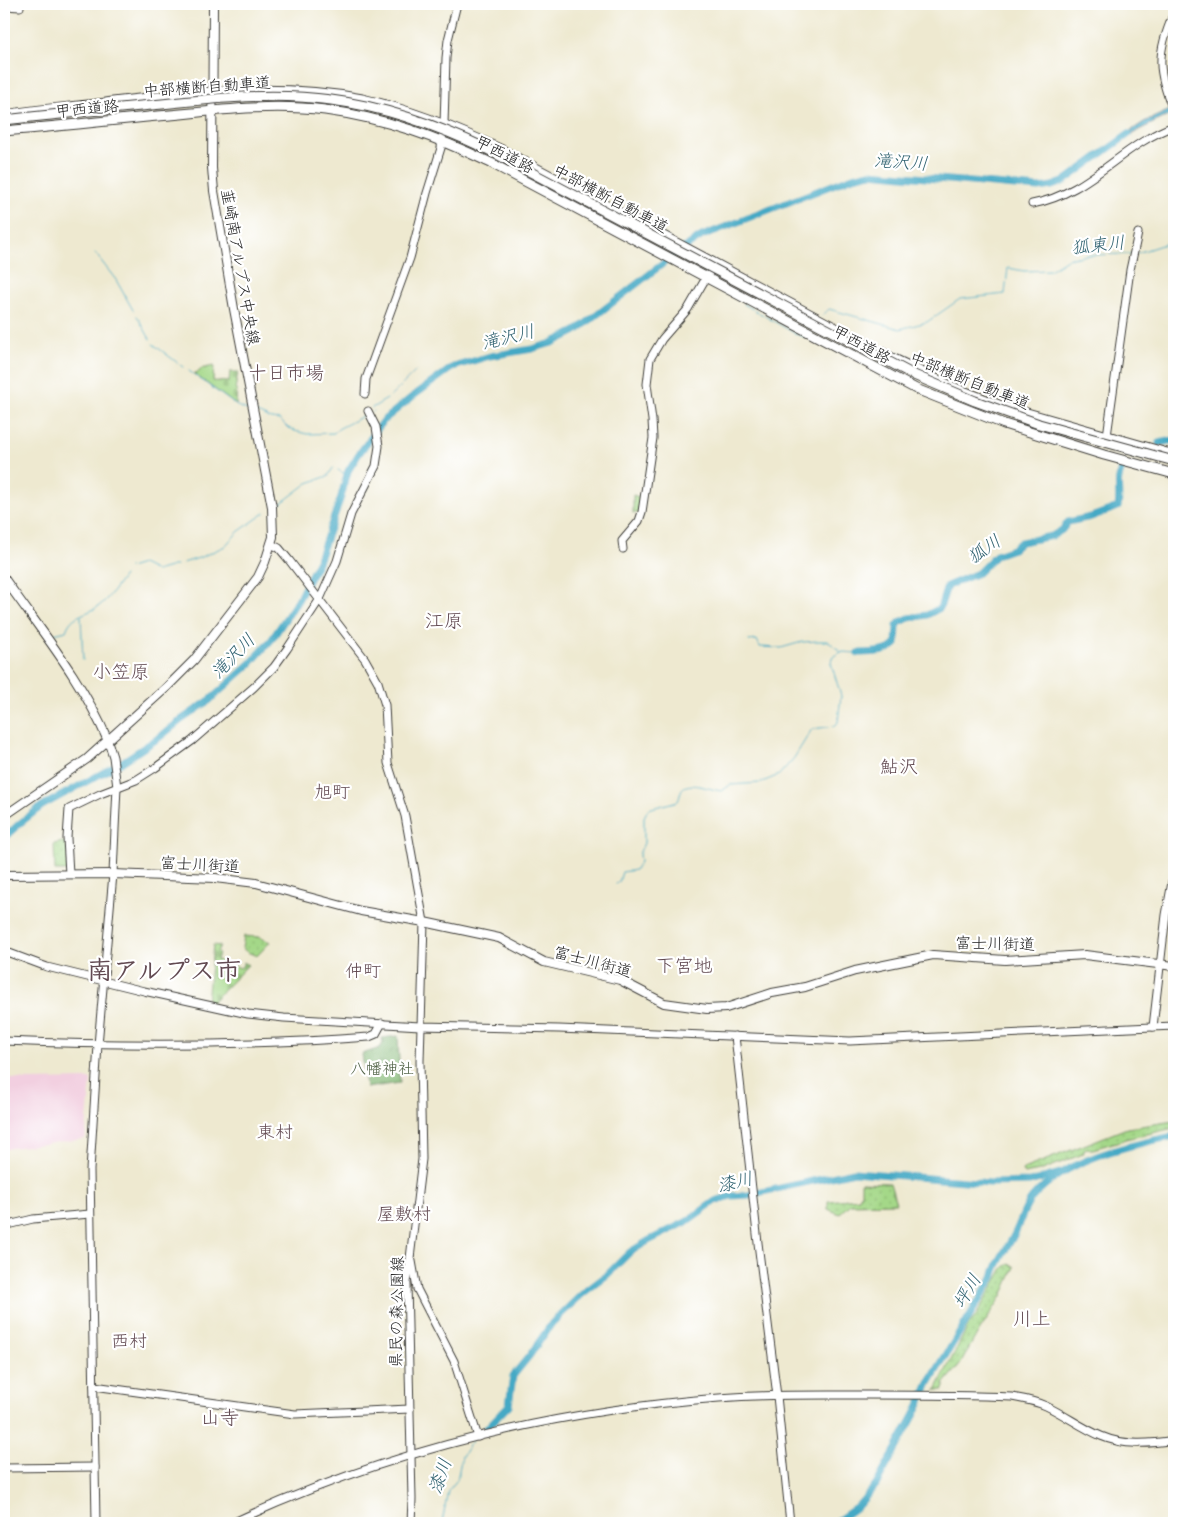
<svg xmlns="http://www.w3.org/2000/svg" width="1178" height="1527" font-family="Kalam,'Klee One',sans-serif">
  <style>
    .built { fill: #f2cfe0 }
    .grass { fill: url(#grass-dots); stroke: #607a52 }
    .forest { fill: url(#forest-crowns); stroke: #506a48 }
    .cemetery { fill: url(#cemetery-stones); stroke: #607a52 }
    .water { fill: url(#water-waves); stroke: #306270 }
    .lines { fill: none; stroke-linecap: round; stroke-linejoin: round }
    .stream { stroke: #45a9c5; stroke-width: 1 }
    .river { stroke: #45a9c5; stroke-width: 7 }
    .secondary-casing { stroke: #3c3b37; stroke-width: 9 }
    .primary-casing { stroke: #3c3b37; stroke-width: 10 }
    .highway-casing { stroke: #3c3b37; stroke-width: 11 }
    .secondary { stroke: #fff; stroke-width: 7 }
    .primary { stroke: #fff; stroke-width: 8 }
    .highway { stroke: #fff; stroke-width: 9 }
    .highway-bridge-casing { stroke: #3c3b37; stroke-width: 11; stroke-linecap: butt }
    .highway-bridge { stroke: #fff; stroke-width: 9 }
    .labels { text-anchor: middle; stroke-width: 4.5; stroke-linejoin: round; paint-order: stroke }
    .street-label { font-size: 16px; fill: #1c1c1c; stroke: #fff }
    .park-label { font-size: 16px; fill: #4c5e42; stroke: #fff }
    .water-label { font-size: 18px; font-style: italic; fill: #306270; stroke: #fff }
    .neighbourhood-label { font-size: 18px; fill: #624a52; stroke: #fff }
    .quarter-label { font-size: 19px; fill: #624a52; stroke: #fff }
    .town-label { font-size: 26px; font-weight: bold; fill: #624a52; stroke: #fff }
  </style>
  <defs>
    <pattern id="grass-dots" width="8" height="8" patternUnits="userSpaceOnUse" patternTransform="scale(1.25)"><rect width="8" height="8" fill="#a4d888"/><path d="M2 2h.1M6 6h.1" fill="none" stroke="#8db975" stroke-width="1.8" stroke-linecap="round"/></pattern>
    <pattern id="forest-crowns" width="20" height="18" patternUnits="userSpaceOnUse" patternTransform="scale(1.25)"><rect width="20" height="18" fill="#83b874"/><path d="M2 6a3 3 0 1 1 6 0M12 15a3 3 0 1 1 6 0" fill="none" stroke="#6a955e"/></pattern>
    <pattern id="cemetery-stones" width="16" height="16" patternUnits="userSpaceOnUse" patternTransform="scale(1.25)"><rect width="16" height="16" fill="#a4d888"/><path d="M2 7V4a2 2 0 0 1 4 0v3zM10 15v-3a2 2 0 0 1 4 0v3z" fill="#8db975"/></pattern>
    <pattern id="water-waves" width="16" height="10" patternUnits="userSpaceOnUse" patternTransform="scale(1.25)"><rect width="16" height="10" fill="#45a9c5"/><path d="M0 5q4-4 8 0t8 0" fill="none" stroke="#39899f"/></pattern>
  </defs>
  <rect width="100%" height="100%" fill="#fff"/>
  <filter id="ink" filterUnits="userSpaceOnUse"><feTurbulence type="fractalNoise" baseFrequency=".02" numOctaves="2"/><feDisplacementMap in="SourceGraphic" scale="10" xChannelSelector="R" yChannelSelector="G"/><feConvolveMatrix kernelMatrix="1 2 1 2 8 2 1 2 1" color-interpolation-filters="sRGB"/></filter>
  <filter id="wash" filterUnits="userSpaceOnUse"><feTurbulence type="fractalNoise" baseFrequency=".0096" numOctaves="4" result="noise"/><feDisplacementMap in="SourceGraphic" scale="20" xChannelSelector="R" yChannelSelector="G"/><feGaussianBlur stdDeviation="1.12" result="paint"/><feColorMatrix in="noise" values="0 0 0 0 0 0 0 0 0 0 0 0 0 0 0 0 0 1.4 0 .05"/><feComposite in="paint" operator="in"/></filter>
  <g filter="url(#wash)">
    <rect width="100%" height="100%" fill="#eee9d0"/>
    <path class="built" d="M4,1078L29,1080L89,1079L91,1081L85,1139L11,1148L4,1150Z"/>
    <g class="grass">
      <path d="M633,495L642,498L639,513H633Z"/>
      <path d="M67,841L68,871H55L54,844Z"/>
      <path d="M244,936L259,937L270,942L257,956L247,952L242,948Z"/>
      <path d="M1174,1121V1128L1130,1138L1093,1149H1085L1083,1154L1040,1171L1024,1174L1022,1172L1023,1169L1127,1128Z"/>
      <path d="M861,1182L890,1183L896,1203L850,1204L839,1214L828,1209V1201L859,1198L861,1194Z"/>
      <path d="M1009,1263L1015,1267L1002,1296L973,1341L960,1365L945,1383L943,1390H936L970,1322L974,1319L1003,1268Z"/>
    </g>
    <path class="forest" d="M398,1036L400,1083L366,1088L362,1054L380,1048L383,1043L382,1038Z"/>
    <g class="cemetery">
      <path d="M214,366L213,381L229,382L230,372H238L235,390H237L236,405L194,374L200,371V369Z"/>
      <path d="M213,945L220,946L217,952L219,953L217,960L241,968L244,962L248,965L211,1003L207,1002Z"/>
    </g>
    <path class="water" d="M1174,108V113L1139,130L1123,141L1120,138L1144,122Z"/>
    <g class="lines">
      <g class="stream">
        <path d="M95,253L116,280L133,310"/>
        <path d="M1137,253L1174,241"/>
        <path d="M744,304L796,334L805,337L806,335"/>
        <path d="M137,316L150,339"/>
        <path d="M822,316L829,309L900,329L927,322L960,299L1005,294L1008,268L1024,271L1050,270L1067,259L1087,255L1131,254"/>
        <path d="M153,344L183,367"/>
        <path d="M189,371L237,406L250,411"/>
        <path d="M391,396L416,371"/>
        <path d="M372,408L387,399"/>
        <path d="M373,412L374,411"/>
        <path d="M257,413L271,419L280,420L288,428L295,431L307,434L334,433L338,429L363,416"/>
        <path d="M338,470L347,475"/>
        <path d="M276,507L308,483L328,476L333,468"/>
        <path d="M183,563L199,558L225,546L238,532L265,513"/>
        <path d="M129,568L142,564L156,571L177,565"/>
        <path d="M81,616L83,660"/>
        <path d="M54,634L66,631C72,613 85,616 99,606C108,599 117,586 124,576"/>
        <path d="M749,641L757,640L760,647L781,648L802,642L819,641H828L841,652"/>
        <path d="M616,884L619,882L622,872L635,870L640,862L639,854L644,843V817L648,809L678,801C680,798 680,792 682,789C689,780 711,790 722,791L730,785L760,783L779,775L794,758L812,729L835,726L838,722L841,696L831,663L832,657L841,652L858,653"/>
        <path d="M442,1523L448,1491L457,1480L462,1456L472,1441"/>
      </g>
      <g class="river">
        <path d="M1159,443L1174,440"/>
        <path d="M858,653C872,652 885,654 896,644L897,626L900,622L909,618L927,615L940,608L947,586L978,573L996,555L1013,549L1021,542L1052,536L1062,530L1068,522L1091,517L1118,507C1121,491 1115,484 1122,468"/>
        <path d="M4,838L19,824L42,806L119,764L160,737L181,720L210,700L251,663L272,639L298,600L318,562L341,497L348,471L358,455L385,419L412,397L453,367L490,356L532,349L552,343L576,331L678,252L702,236L853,177L870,173L1039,188L1052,186L1063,182L1129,134"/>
        <path d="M487,1428L509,1405L513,1376L530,1355L552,1323L581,1295L607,1275L630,1252L648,1241L686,1222L715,1201L731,1196L748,1195L854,1172L990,1183L1030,1182L1060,1173"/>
        <path d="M834,1523L857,1507L876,1485L915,1414L929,1383L993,1277C997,1260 1008,1248 1015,1233C1021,1221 1024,1208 1032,1198C1065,1159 1126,1146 1174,1136"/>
      </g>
    </g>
  </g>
  <g filter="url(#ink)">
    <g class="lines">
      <g class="secondary-casing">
        <g id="secondary">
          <path d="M4,6L20,7"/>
          <path d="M1174,13C1156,53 1157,72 1174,112"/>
          <path d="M1032,204C1089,194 1121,145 1174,126"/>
          <path d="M365,394L366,379L410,258L427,193L441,148L444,124L446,58L448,40L457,4"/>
          <path d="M1107,436L1130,270L1138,233"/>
          <path d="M271,544L279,548L289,560L365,659L378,682L385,705L388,763L405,816L424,922L420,1061L422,1159L407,1283L412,1499L411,1523"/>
          <path d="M623,549L622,541L639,521L642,512L653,438L652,420L647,384L650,359L662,339L688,309L714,264"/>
          <path d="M69,874L67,838L69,809L100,794L136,780L155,768L192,741L254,687L274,667L287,649L320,599L337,561L351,514L376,466L379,446L376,427L368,411"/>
          <path d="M4,951L47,967L144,991L248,1014L284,1018L420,1026L559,1029L850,1041L1174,1026"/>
          <path d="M1153,1027L1166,915L1174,871"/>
          <path d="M735,1036L758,1243L777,1396L790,1523"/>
          <path d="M4,1041C126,1046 247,1046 369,1037L376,1034L382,1023"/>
          <path d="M4,1226L33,1219L90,1214"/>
          <path d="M412,1261L417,1289L454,1361L478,1437"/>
          <path d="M94,1386L295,1414L410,1409"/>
          <path d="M4,1468L95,1467"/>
          <path d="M96,1523L90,1170L98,1045L113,874L115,829L117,787L113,757L108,741"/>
          <path d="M232,1523C385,1452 551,1411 719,1398C768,1394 819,1395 868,1395C916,1395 964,1395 1012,1397C1024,1399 1035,1401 1046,1406C1065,1415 1082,1428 1101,1436C1124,1446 1150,1444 1174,1440"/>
        </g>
      </g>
      <g class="primary-casing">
        <g id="primary">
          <path d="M4,578C41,631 83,681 108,741"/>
          <path d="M4,816L87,759L168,686L194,660L258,577L265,562L273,537L272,507L234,309L214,191L212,168L213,4"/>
          <path d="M4,875L113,874L215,878L256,883L361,911L424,922L499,938L544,962L620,980L664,1003L707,1009L726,1008L772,993L805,987L855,971L933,955L1005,960L1085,955L1174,966"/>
        </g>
      </g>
      <g class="highway-casing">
        <g id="highway">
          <path d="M4,115C40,109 77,107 113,102C196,92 279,83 362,99C412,110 458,129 504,151L894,359L955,388L999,405L1174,455"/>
          <path d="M4,131C63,126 122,119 181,114C229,109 277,104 325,110C385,118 437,137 491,163L916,389L1004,424L1104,455L1174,474"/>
        </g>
      </g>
      <use href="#secondary" class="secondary"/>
      <use href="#primary" class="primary"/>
      <use href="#highway" class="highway"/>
      <g class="highway-bridge-casing">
        <path id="highway-bridge" d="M4,120C56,114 109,109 162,104C218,98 275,92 331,100C387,107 439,126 489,150L914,375L975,401L1039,424L1174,461"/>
      </g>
      <use href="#highway-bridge" class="highway-bridge"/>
    </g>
  </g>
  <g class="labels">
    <g class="street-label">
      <text transform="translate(207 86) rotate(-4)" y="6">中部横断自動車道</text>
      <text transform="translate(87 108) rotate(-6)" y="6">甲西道路</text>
      <text transform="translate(505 154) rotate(27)" y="6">甲西道路</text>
      <text transform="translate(611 198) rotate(28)" y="6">中部横断自動車道</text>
      <text transform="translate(241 267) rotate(80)" y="6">韮崎南アルプス中央線</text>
      <text transform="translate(862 344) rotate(28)" y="6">甲西道路</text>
      <text transform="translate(970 380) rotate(22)" y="6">中部横断自動車道</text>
      <text transform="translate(200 864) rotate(3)" y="6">富士川街道</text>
      <text transform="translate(995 943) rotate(1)" y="6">富士川街道</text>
      <text transform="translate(593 961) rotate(15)" y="6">富士川街道</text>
      <text transform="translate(396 1312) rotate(-89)" y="6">県民の森公園線</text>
    </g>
    <g class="park-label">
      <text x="382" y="1074">八幡神社</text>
    </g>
    <g class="water-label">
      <text transform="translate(901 162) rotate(4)" y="6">滝沢川</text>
      <text transform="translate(1098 245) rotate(-6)" y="6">狐東川</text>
      <text transform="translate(508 337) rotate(-14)" y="6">滝沢川</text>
      <text transform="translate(984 549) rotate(-35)" y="6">狐川</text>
      <text transform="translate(233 656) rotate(-46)" y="6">滝沢川</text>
      <text transform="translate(735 1182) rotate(-13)" y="6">漆川</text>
      <text transform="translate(967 1291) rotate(-59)" y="6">坪川</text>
      <text transform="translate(440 1476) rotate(-71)" y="6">漆川</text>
    </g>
    <g class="neighbourhood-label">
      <text x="332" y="798">旭町</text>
      <text x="363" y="977">仲町</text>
      <text x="275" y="1138">東村</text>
      <text x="404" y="1220">屋敷村</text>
      <text x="129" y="1347">西村</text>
    </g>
    <g class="quarter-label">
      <text x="286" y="379">十日市場</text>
      <text x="444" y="627">江原</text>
      <text x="121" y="678">小笠原</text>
      <text x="899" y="773">鮎沢</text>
      <text x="684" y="972">下宮地</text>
      <text x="1032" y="1325">川上</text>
      <text x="220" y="1424">山寺</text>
    </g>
    <g class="town-label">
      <text x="164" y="979">南アルプス市</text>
    </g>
  </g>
  <rect width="1178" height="1527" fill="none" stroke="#fff" stroke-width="20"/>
</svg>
